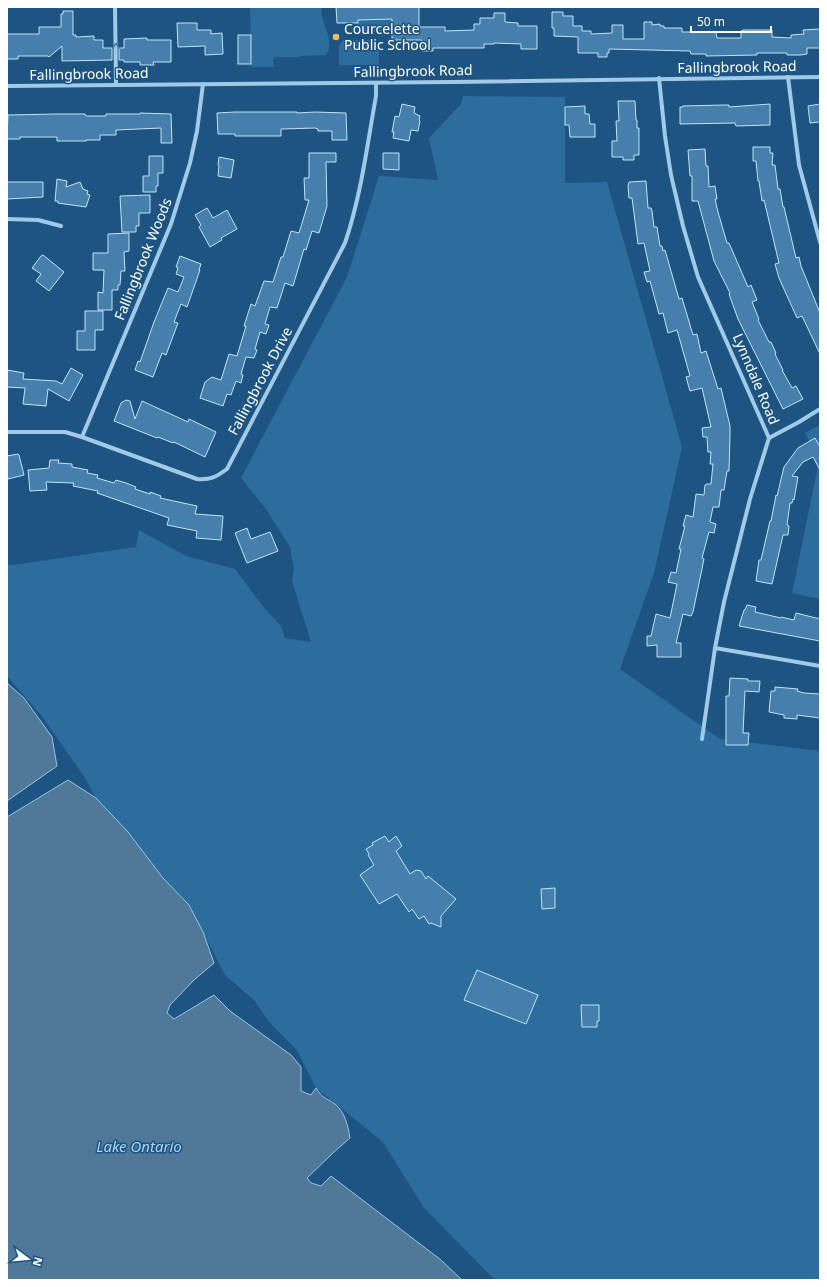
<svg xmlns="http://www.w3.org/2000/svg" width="827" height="1287" font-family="'Noto Sans',sans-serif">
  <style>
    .green { fill: #2c6d9e }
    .water { fill: #4f7899; stroke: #94c7eb }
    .building { fill: #457fab; stroke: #c5e2f7 }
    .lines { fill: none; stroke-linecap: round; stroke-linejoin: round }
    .street { stroke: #a1cae9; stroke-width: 4 }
    .oneway { stroke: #4577a0 }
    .poi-dot { fill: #fabb5f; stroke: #1d5481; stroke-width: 1.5 }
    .labels { text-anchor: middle; stroke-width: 3; stroke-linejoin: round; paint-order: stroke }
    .poi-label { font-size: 14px; fill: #fff; stroke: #1d5481; text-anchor: start }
    .street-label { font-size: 14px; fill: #fff; stroke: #1d5481 }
    .water-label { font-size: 15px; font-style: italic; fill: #acd4f1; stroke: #1d5481 }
  </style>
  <rect width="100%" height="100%" fill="#1d5481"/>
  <g class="green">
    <path d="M250,7H321C320,21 336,42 326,55L300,56V57H275L273,60L274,67H251Z"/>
    <path d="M392,19V30L383,29V32H372V35H364L357,33L358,20Z"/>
    <path d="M343,40H371V45H379V65H339V46Z"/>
    <path d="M463,96L565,97V183L607,182L682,447L654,573L620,669L720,739L820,751V1280H495L424,1208L383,1142L316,1088L297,1050L269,1022L255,1001L225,975L189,905L163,878L128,832L96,798L83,775L41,715L7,676V565H13L136,547L139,530L186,556L235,569L261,604L281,626L285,638L311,642L292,581L294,570L290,547L266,509L241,478L347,277L379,176L438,180L429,138L461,104Z"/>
    <path d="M820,425V599L792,593L819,461L805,433Z"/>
  </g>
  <g class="water">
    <path d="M7,683L24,698L52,737L57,766L7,801Z"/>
    <path d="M68,780L96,798L128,832L163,878L189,905L203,932L214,963L194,980L170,1005L167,1013L174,1019L214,995L230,1011L291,1055L301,1067V1091L311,1095L316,1088C323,1099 325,1097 335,1104C345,1112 348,1126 350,1138L334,1152L307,1178L311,1183L321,1186L331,1176L441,1260L462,1280H7V817Z"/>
  </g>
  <g class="building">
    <path d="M336,7H419V27H445V31L474,30V24H480V18H494V13H505V22L518,23V26H537V49H521V44L494,43V44H484V48H433V51H422V40H392V19L358,20V23H337Z"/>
    <path d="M63,11H73V35H76V37L94,36V40H103V48H112V60L62,61V46L49,57L48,56H18V59H7V34H39V27H61V14H63Z"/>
    <path d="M552,12H563V16H573V26H582V31H591V34L612,33V25H623V39H644V22H652V25L660,24V26H664V28H682V32H716L717,38H741V31L743,30H772V37L791,38V35L804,34L803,30L820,29V48H807V54L801,55H787V53H757V55L706,56V54H691L690,51L609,49V53H607V57H598V53H578V37L554,36V28H552Z"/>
    <path d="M177,23H197V30H211V34L222,33L223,54L205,55V46L178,47Z"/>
    <rect x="238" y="35" width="13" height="29"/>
    <path d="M147,38V40H171V62H153L154,65H140V62H124V60H119V48H124V39Z"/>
    <path d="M618,101H635L636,120H637V128H639V155H634V160H623V157H612V141H617L616,121H619Z"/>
    <path d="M402,104L415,107L414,113L420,116L419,120L420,121L418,131L411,130L409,141L393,138L394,132H392L395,116L399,117Z"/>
    <path d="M770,104V125L736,126L735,123L680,124V107H683V106L724,105H729V107Z"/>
    <path d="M820,104V122L810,123L808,106Z"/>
    <path d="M585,106V114H589L590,124H595V137H570L569,125H565V107Z"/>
    <path d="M235,112H297V113L315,112L346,113L347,140H332V131H318V129L315,128L281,129V136H235V134H218L217,113Z"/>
    <path d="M140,113L171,114L172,143H161V128L116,130V135H100V140H86V141H57V137H20V139H7L8,115L57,114H85L86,116H106V114H140Z"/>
    <path d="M753,147H770V153H773L772,165H775L778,189H780L783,207H784L796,258L799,257L801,266L820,313V354L802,316L797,318L779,278L775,264L779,263L764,200L762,201L759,181H758L756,161H753Z"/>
    <path d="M705,149L706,166H708L709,187L715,186L717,199H715L718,212L727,243H729L748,287L751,285L757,300L752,302L759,319L758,320L769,342H771L776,353L775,354L783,370H782L792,388L796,386L803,399L783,409L738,319L729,294L730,293L714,261L698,201H692V176H690L688,150Z"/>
    <path d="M309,153H336V162H326L327,206L319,233L312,231L306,250L304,249L293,286L285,283L277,308L270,307L265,324L269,325L266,334L260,332L255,349L257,350L254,358L246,357L241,374L243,375L241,383L236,381L231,395L227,394L223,406L200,398L205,382L212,377L221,380L229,354L237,356L246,326H244L251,304L255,306L264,281L273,282L281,257H283L291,231L299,233L309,200H305L304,178H309Z"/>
    <path d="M383,153H399V170L383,169Z"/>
    <path d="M149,156H163V173H158V186H156V192H143V176H149Z"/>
    <path d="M219,157L234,160L231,178L218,176L219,166L218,165Z"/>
    <path d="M57,179L67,181L66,187L80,182L83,189L88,191L87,194L90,195L86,207L58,203V201H55Z"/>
    <path d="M646,181L648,208H651L652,211L654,227H657L660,246H662L663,251L665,250L679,299L682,298L693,335L697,334L701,353L706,351L718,389L721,388L730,426V435L729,471H727L724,490H721L719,507H713L710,522L716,524L714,533L709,532L702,558L704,559L693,612L691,616L683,614L676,643H681V657H657V645L647,646V636H651L656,614L670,618L677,584L668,582L671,572L676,573L681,549H679L685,526H683L686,515L693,517L696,494L704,495L705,485L707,484H711L713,464H710L711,452H708L707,437H703L702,428L711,427L702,388L690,391L686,377L690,376L677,330L668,333L663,313L659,314L650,281L647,282L644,272L650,271L644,243L638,244L632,198H629L628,186L629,182Z"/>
    <path d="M7,182H43V197L7,199Z"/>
    <path d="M150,195V213H139V226H136V232H122L120,196Z"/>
    <path d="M207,208L213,218L227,210L237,229L221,238L222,240L210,247L199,227L201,225L195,215Z"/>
    <path d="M129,233V251L124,252L125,271H121L120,285H118V290H112V310H98V292L103,293L104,270H93V253H108V234Z"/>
    <path d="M43,255L64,272L49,291L36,281L41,274L32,268L41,256Z"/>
    <path d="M180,256L201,264L199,270H200L187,307L181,304L174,322L178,323L166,355L162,353L153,377L135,370L138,361L140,362L154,322L168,288L178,292L184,277L176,274L178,268L176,267Z"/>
    <path d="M85,311H103V330H95V350H77V331H85Z"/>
    <path d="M71,368L83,375L69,401L48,389L46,406L23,404L25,388L7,387V370L24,373L23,379L56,381L62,384Z"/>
    <path d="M126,400L130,401L135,419L142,401L188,422L189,419L216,432L205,457L174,442L173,443L158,437L157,438L114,421L121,403Z"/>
    <path d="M815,438L820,447V470L813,457L803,462L792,476L798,477L794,500L793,499L792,503H790L787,525L789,526L788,535H783L772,584L756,581L759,560H761L770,521H771L776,495L777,496L784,467L798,448Z"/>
    <path d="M18,454L19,455L24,475L8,479L7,474V456Z"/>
    <path d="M50,460H59L58,463L72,464V467L88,470L87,473L98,475L97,478L114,483L116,480L126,483L136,487L135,489L150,494V492L161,496L160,498L197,506L195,514L223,516L221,540L196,538L197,531L167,525L169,518L97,493L98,491L73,486L74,483L46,482L47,490L30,491L28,470L49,468Z"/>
    <path d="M247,528L251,539L270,532L278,551L247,563L235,533Z"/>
    <path d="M747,605L756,607L755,612L781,618V617L794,620L796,613L820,619V641L739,626L744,610H745Z"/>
    <path d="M730,678L748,679V681H760L759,692L745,691L743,733H749L748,745H726V696H729Z"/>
    <path d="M775,687L798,689L797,691L804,693L820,694V718L797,715V719L784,718V715L769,712L771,691H775Z"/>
    <path d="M385,836L389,842L396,836L402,846L396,851L410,874L416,870L421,871L426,879L428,876L456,899L441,916V927L431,923L429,924L424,916L419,919L412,909L409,912L397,894L379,904L360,875L374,865L368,855L369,854L366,849L373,845L372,843Z"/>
    <path d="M555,888V908L542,909L541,889Z"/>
    <path d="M477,970L538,995L526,1024L464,1000Z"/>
    <path d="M581,1005H599V1021H597V1027H582Z"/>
  </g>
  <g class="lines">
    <g class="street">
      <path d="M115,7L116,84"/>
      <path d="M788,77L799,165L820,242"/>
      <path d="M659,78L665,136L671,175L683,226L698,277L769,438L750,499L724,602L715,648L702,739"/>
      <path d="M7,86L452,82L820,77"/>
      <path d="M7,219L38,220L61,226"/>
      <path d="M7,432H65L82,437L197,479C211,480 216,477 227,469L345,243C361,196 367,146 376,96V83"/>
      <path d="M82,437L171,224L190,163L197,131L203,84"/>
      <path d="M769,438L799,422L820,409"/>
      <path d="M715,648L820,666"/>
    </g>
  </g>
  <defs><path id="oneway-chevron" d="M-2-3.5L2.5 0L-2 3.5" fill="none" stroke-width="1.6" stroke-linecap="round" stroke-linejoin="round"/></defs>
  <use class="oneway" href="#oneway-chevron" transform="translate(116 46) rotate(-91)"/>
  <circle class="poi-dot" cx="336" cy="37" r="4"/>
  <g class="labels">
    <g class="poi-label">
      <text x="344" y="34">Courcelette<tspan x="344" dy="16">Public School</tspan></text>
    </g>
    <g class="street-label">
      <text transform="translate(737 67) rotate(-1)" y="5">Fallingbrook Road</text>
      <text transform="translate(413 71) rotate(-1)" y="5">Fallingbrook Road</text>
      <text transform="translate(89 74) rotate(-1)" y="5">Fallingbrook Road</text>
      <text transform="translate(143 259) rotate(-68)" y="5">Fallingbrook Woods</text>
      <text transform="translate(756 379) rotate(67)" y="5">Lynndale Road</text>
      <text transform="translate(260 381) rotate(-62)" y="5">Fallingbrook Drive</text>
    </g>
    <g class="water-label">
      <text x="139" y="1152">Lake Ontario</text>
    </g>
  </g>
  <rect width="827" height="1287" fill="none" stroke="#ffffff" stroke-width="16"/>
  <g transform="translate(28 1259) rotate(106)" stroke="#1d5481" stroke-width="3" paint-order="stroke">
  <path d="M0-3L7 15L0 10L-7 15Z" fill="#ffffff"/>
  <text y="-6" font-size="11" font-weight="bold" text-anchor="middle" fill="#ffffff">N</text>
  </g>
  <path d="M691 26v6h80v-6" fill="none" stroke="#ffffff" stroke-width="2"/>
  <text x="697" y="26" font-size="12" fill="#ffffff" stroke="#1d5481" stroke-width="3" paint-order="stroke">50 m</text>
</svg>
